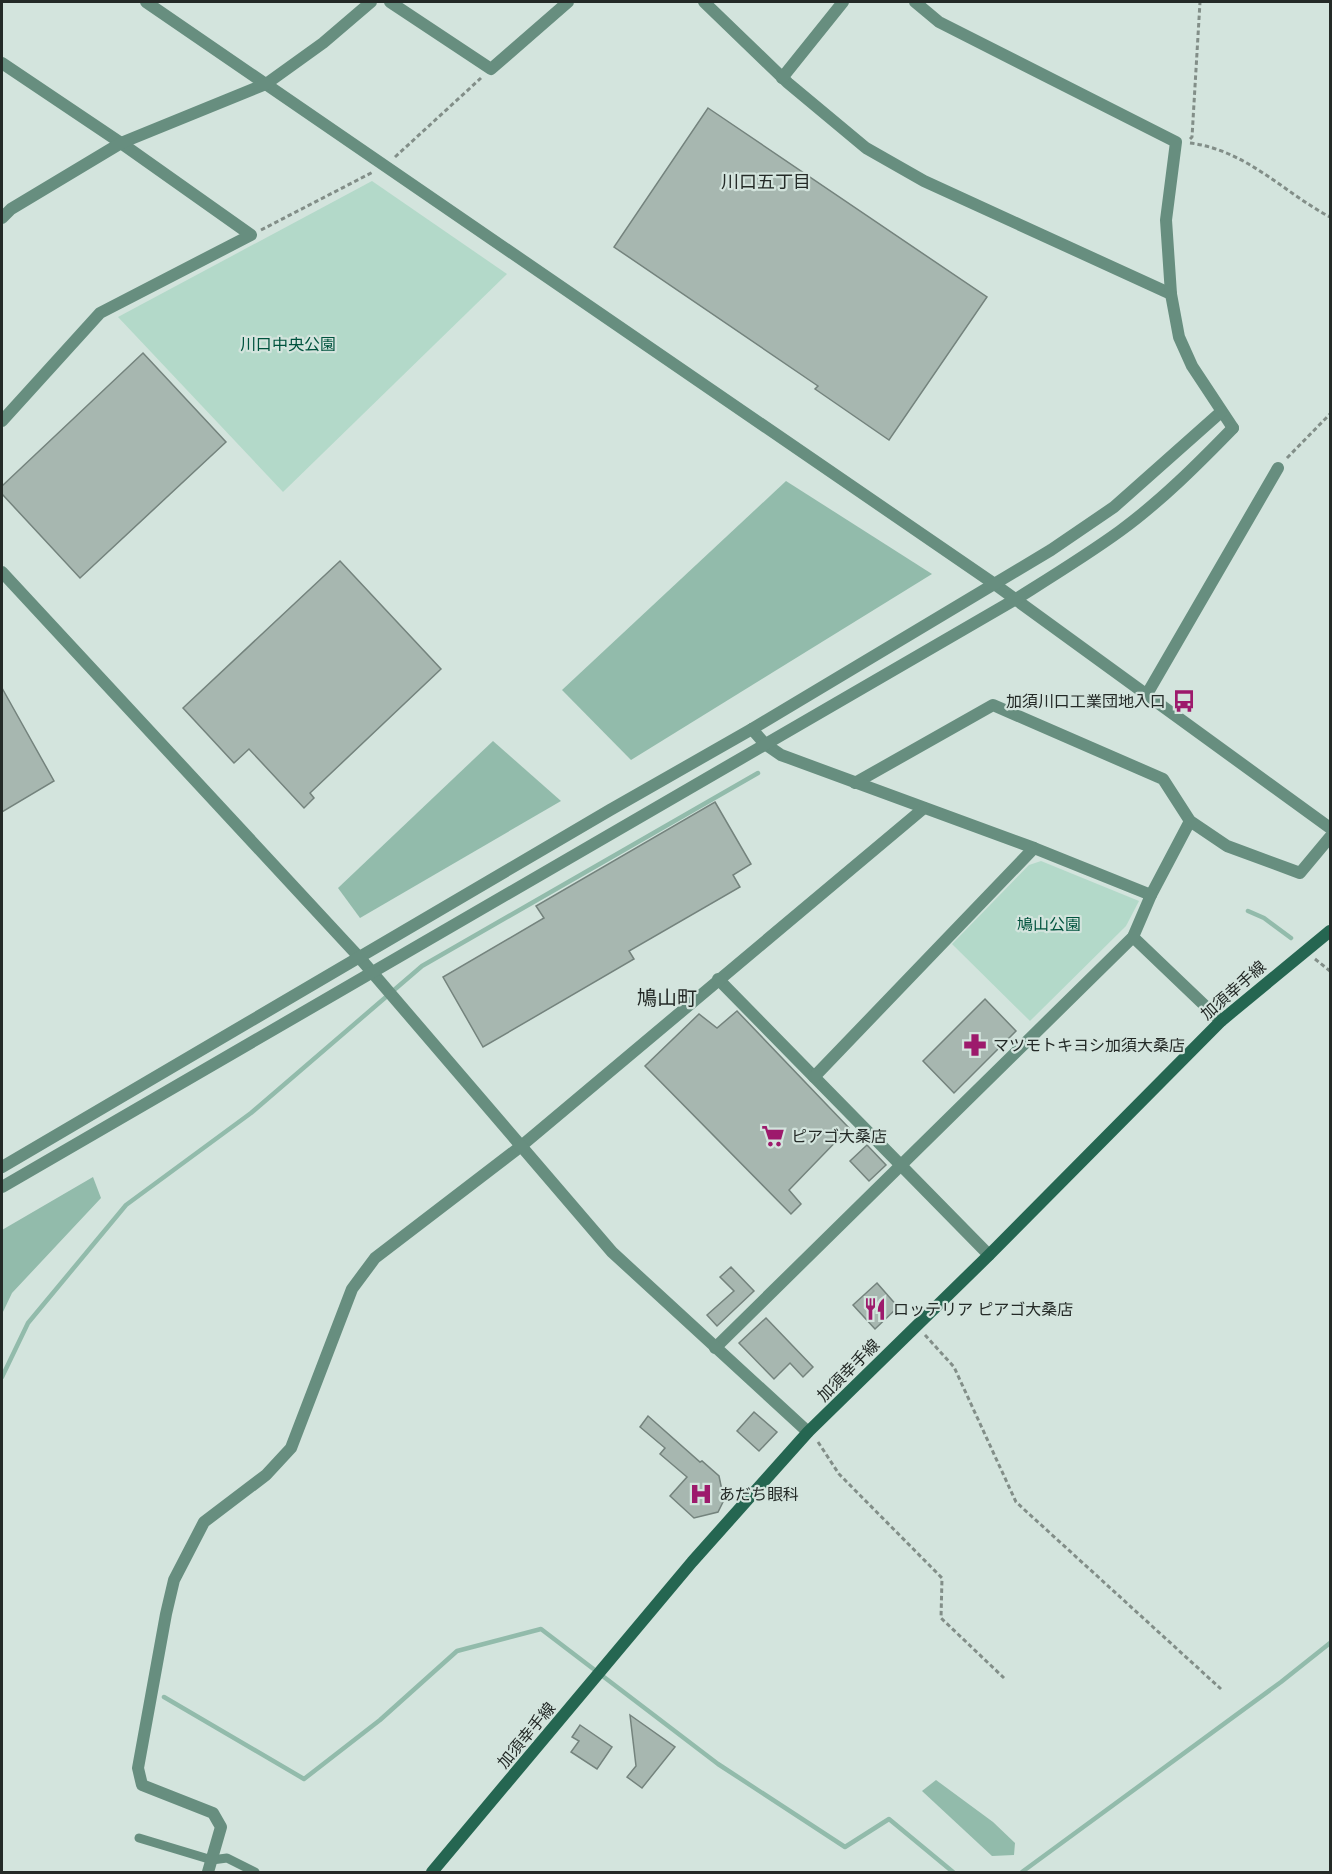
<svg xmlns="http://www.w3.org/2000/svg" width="1332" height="1874" font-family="'Fira Sans','Noto Sans JP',sans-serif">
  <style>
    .green { fill: #b3d9c9 }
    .water { fill: #92bbab }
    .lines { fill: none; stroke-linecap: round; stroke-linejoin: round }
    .stream { stroke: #92bbab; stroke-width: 4.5 }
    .building { fill: #a7b7b0; stroke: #74837d; stroke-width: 1.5 }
    .path { stroke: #828e88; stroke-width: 3; stroke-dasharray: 4.5 3; stroke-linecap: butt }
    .service { stroke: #678e7f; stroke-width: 9 }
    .minor { stroke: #678e7f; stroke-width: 12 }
    .tertiary { stroke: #678e7f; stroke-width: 12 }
    .secondary { stroke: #256651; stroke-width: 12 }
    .labels { text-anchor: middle; stroke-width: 4.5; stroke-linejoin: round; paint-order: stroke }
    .park-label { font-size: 16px; fill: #00533e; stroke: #d3e4dd }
    .poi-label { font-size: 16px; fill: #242a27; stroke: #d3e4dd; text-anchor: start }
    .street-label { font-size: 16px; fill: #242a27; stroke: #d3e4dd }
    .neighbourhood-label { font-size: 18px; fill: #242a27; stroke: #d3e4dd }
    .quarter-label { font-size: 20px; fill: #242a27; stroke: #d3e4dd }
  </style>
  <rect width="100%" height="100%" fill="#d3e4dd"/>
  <g class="green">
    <path d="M372,181L507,274L283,492L118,317Z"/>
    <path d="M1041,861L1139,901L1126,926L1030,1021L952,944L1029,865Z"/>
  </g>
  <g class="water">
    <path d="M786,481L932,574L631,760L562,690Z"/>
    <path d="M493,741L561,801L360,918L338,888Z"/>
    <path d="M93,1177L101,1198L12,1293L2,1314V1230Z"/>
    <path d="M936,1780L993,1822L1015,1843L1014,1855L992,1856L922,1791Z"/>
  </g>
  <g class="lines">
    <g class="stream">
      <path d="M1248,911L1264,918L1291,938"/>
      <path d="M2,1377L28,1323L126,1205L251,1113L422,966L758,773"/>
      <path d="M164,1697L304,1779L380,1720L457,1651L541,1629L718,1764L845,1847L889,1819L953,1872"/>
      <path d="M1022,1872L1281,1682L1330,1643"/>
    </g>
  </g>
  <g class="building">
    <path d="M708,108L987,297L889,440L815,389L818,386L614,247Z"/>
    <path d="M143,353L226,442L80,578L2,494V486Z"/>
    <path d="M340,561L441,669L310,793L314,798L304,808L249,749L234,763L183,708Z"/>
    <path d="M2,688L54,781L2,812Z"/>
    <path d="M715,802L751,864L733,875L740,887L629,951L634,959L483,1047L443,977L544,918L536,906Z"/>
    <path d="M985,999L1016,1031L954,1093L923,1061Z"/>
    <path d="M737,1011L849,1128L789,1190L801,1204L791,1214L645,1066L699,1014L717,1028Z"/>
    <path d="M867,1145L886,1165L869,1181L850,1161Z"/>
    <path d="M731,1267L754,1291L717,1326L707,1315L734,1291L720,1277Z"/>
    <path d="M877,1283L898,1307L875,1329L853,1305Z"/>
    <path d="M766,1318L813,1367L803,1377L790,1363L774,1379L739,1343Z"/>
    <path d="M754,1412L777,1432L759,1451L737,1431Z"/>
    <path d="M648,1416L700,1462L702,1461L719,1476L724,1500L718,1512L694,1518L670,1496L687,1477L660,1454L665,1448L640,1427Z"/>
    <path d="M630,1715L675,1747L642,1788L627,1777L636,1766Z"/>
    <path d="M580,1725L612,1747L597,1769L571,1752L579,1741L572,1737Z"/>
  </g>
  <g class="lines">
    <g class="path">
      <path d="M1190,139L1192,137L1200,2"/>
      <path d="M1190,143C1246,150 1283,192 1330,217"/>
      <path d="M395,157L481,78"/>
      <path d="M261,230L373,172"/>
      <path d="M1287,458L1330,414"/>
      <path d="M1315,959L1330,971"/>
      <path d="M925,1335L954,1367L1016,1502L1221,1689"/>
      <path d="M818,1442L839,1474L942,1578L941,1618L1004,1678"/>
    </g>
    <path class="service" d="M139,1838L212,1860L227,1858L255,1872"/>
    <g class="minor">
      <path d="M390,2L491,69L568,2"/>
      <path d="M704,2L788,83L866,148L924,181L1171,294"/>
      <path d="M915,2L939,22L1176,142L1166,220L1171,294L1179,337L1192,366L1233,428"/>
      <path d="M2,63L121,143L251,235L100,313L2,421"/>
      <path d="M782,78L843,2"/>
      <path d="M1147,694L1278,468"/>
      <path d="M855,783L993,705L1163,779L1190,821L1227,846L1300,873L1330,837"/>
      <path d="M1151,895L1190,821"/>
      <path d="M1133,937L1221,1021"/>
      <path d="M718,979L989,1255"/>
      <path d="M814,1077L1034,848"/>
      <path d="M715,1348L1133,937L1151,895L1034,848L781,755L765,744L752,729"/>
      <path d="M208,1872L221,1827L213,1813L142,1785L138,1768L166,1614L174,1580L204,1522L266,1475L291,1448L352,1289L375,1258L520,1147L924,808"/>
    </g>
    <g class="tertiary">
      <path d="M146,2L993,583L1330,828"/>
      <path d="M2,218L11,209L121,143L266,84L323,43L371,2"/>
      <path d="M2,572L359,957L612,1252L808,1432"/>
      <path d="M2,1167L610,810L752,729L1051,550L1114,507L1221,412"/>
      <path d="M2,1187L1016,599C1051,577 1087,555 1120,531C1161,501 1198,464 1233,428"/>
    </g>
    <path class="secondary" d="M432,1872L692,1562L808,1432L989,1255L1221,1021L1330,931"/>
  </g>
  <defs>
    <g id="bus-bare" transform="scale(1.8)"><path d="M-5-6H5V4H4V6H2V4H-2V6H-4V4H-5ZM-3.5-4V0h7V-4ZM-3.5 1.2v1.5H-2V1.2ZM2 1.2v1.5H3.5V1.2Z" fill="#9d1a6c" stroke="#d3e4dd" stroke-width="2.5" paint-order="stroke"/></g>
    <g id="pharmacy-bare" transform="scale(1.8)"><path d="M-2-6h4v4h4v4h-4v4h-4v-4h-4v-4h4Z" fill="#9d1a6c" stroke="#d3e4dd" stroke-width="2.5" paint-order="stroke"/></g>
    <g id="supermarket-bare" transform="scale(1.8)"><path d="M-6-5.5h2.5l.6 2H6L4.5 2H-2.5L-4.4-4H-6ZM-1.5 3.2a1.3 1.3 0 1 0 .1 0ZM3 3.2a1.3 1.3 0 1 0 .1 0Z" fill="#9d1a6c" stroke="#d3e4dd" stroke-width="2.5" paint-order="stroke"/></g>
    <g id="restaurant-bare" transform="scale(1.8)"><path d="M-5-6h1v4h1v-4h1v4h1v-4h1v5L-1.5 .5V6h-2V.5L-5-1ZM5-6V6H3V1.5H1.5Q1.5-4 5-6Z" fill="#9d1a6c" stroke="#d3e4dd" stroke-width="2.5" paint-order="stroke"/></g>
    <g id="hospital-bare" transform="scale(1.8)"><path d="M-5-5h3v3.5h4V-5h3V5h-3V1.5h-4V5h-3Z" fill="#9d1a6c" stroke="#d3e4dd" stroke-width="2.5" paint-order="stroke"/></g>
  </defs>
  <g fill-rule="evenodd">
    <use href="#bus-bare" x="1184" y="701"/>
    <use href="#pharmacy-bare" x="975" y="1045"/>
    <use href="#supermarket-bare" x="773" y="1136"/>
    <use href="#restaurant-bare" x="875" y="1309"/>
    <use href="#hospital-bare" x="701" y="1494"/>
  </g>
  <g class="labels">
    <g class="park-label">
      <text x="288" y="350">川口中央公園</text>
      <text x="1049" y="930">鳩山公園</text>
    </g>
    <g class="poi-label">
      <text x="1166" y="707" text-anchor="end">加須川口工業団地入口</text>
      <text x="993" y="1051">マツモトキヨシ加須大桑店</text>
      <text x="791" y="1142">ピアゴ大桑店</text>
      <text x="893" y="1315">ロッテリア ピアゴ大桑店</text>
      <text x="719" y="1500">あだち眼科</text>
    </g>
    <g class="street-label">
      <text transform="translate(1233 990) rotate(-41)" y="6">加須幸手線</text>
      <text transform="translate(848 1370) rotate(-45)" y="6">加須幸手線</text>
      <text transform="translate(526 1735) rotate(-50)" y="6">加須幸手線</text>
    </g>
    <g class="neighbourhood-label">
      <text x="766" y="188">川口五丁目</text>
    </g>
    <g class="quarter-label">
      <text x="667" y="1005">鳩山町</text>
    </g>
  </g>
  <rect width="1332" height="1874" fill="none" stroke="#242a27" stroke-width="6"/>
</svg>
